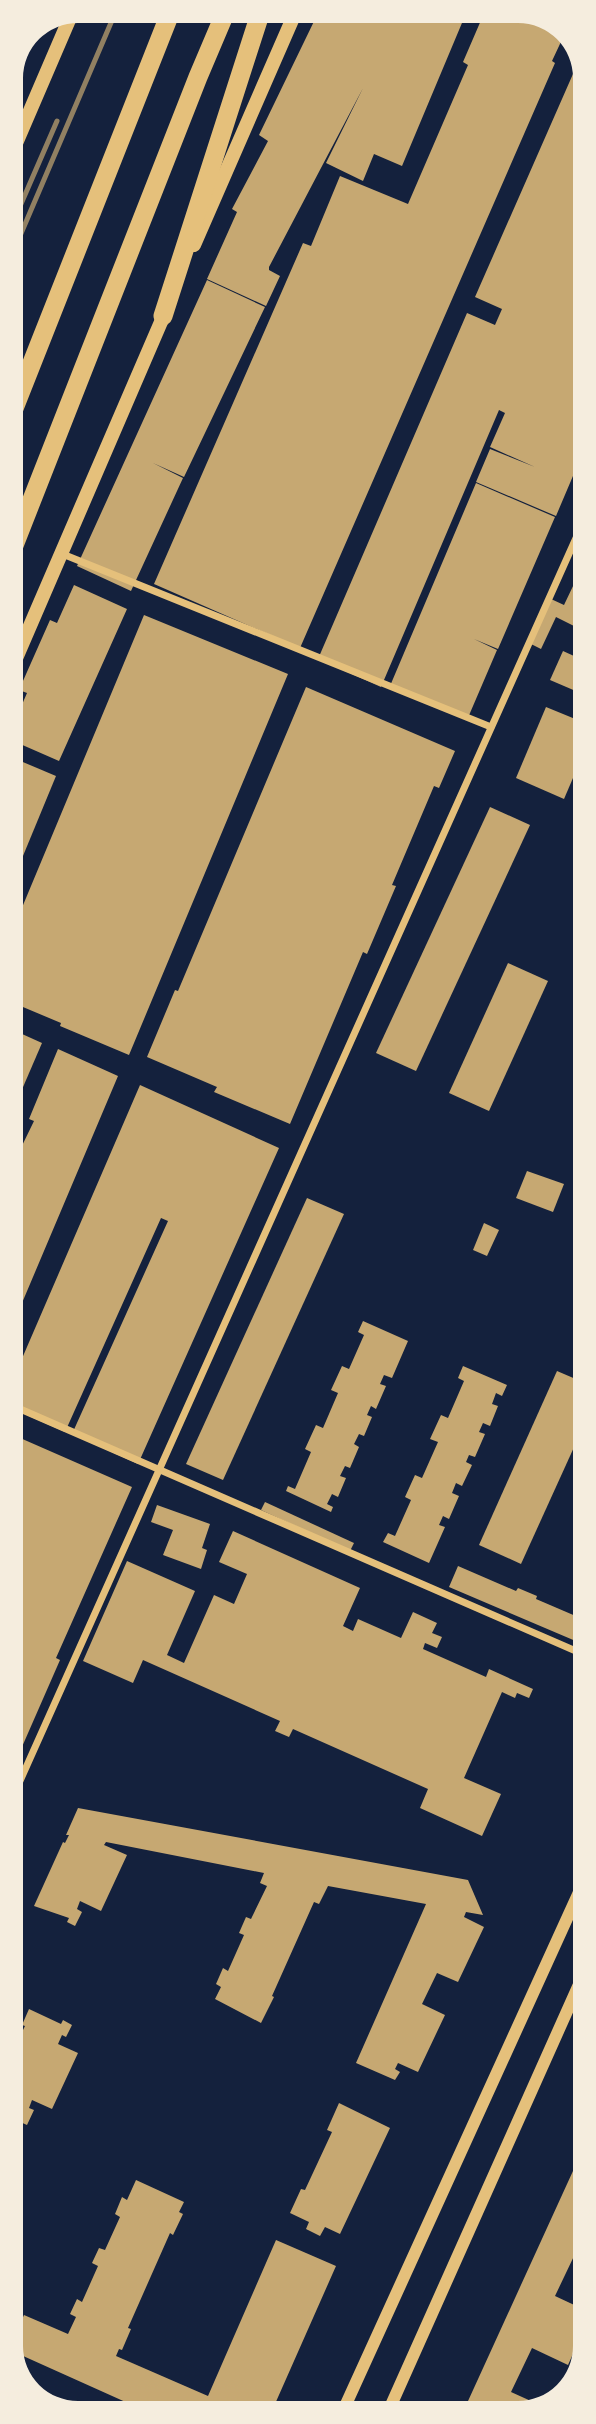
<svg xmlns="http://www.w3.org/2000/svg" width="596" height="2424" font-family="'DM Sans',sans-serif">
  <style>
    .building { fill: #c6a872 }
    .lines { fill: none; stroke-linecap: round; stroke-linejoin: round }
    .minor { stroke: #e5c07b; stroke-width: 7 }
    .tertiary { stroke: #e5c07b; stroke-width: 12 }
    .secondary { stroke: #e5c07b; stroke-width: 14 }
    .trunk { stroke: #e5c07b; stroke-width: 19 }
    .rail { stroke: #918062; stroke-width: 5 }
  </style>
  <rect width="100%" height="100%" fill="#14213d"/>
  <g class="building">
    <path d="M319,11H467L402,166L374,154L363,181L326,163L363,88L269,267V270L280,276L266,306L207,279L237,212L232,209L268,141L259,135Z"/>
    <path d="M485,11H527L566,31L552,61L555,63L300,648L154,584L303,243L311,246L340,176L408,204L468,65L463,62Z"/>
    <path d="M580,58L584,65V450L556,516L476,482L490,449L535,467L490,447L505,413L499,410L381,687L318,659L467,313L495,325L502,309L475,297Z"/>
    <path d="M207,280L265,307L184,477L153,463L183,478L131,591L77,566Z"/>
    <path d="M476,483L555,517L498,649L474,639L497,650L467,720L390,686Z"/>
    <path d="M574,584L585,589V608L576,627L556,617L541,649L531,644L551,599L564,605Z"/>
    <path d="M74,585L127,609L59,761L11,740V730L27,693L19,690L50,620L57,623Z"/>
    <path d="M144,615L288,674L129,1055L60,1026L61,1023L11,1002V934Z"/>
    <path d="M563,651L585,661V695L550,680Z"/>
    <path d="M306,687L455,751L439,788L434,786L392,885L396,886L367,954L363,952L290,1124L214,1092L217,1087L147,1057L175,990L178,991Z"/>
    <path d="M546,707L585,723V750L564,799L516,778Z"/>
    <path d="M11,757L56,776L11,885Z"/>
    <path d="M490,807L530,825L416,1071L376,1053Z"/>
    <path d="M508,963L548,981L489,1111L449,1093Z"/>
    <path d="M11,1029L42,1043L11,1115Z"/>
    <path d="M58,1049L118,1076L11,1329V1162L14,1155L17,1156L34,1121L29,1119Z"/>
    <path d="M140,1085L279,1148L138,1464L72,1434L168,1221L161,1218L65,1432L11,1408V1384Z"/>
    <path d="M527,1171L564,1184L553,1212L516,1198Z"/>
    <path d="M307,1198L344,1214L223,1480L186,1464Z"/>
    <path d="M484,1223L499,1230L487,1256L473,1250Z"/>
    <path d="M363,1321L408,1341L392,1378L384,1375L380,1384L386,1386L376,1409L371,1406L367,1415L372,1417L364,1436L359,1434L354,1444L359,1447L350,1468L345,1466L340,1476L346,1478L338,1497L332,1494L327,1504L333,1507L331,1512L286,1491L288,1486L295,1489L311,1452L305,1449L316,1425L323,1428L338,1393L331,1390L342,1366L349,1369L364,1335L358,1332Z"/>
    <path d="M463,1366L507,1385L502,1396L496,1393L492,1404L498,1406L490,1426L483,1423L479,1432L485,1434L475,1457L469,1455L466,1462L472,1465L462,1486L456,1483L452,1493L459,1496L449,1519L443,1516L439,1525L445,1527L429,1563L383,1542L388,1533L395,1536L411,1500L405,1497L415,1475L422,1478L438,1442L430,1439L441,1415L448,1418L464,1381L458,1378Z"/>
    <path d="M557,1371L585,1383V1423L521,1564L479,1545Z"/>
    <path d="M11,1434L132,1487L56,1658L60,1660L11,1772Z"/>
    <path d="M265,1502L354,1543L350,1551L261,1510Z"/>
    <path d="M157,1505L210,1524L202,1548L207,1550L201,1569L163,1555L173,1530L151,1522Z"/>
    <path d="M233,1531L360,1588L343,1626L353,1631L358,1619L401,1638L413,1612L437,1623L432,1633L442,1637L437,1648L425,1643L423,1649L486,1677L489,1669L533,1689L529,1698L517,1693L515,1698L502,1692L464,1778L501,1794L482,1836L420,1808L428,1789L293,1729L289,1737L275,1731L280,1721L143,1660L133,1683L83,1661L127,1561L195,1591L167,1655L184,1663L214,1595L234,1604L247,1574L219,1562Z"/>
    <path d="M458,1566L516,1591L518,1588L537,1596L536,1599L585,1620V1645L449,1587Z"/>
    <path d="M78,1808L468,1880L483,1915L466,1912L464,1917L484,1927L458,1982L437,1973L422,2004L445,2015L418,2072L398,2063L395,2069L400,2072L395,2080L356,2063L426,1904L328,1886L319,1904L314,1902L272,1996L274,1997L261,2023L215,1999L221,1987L216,1984L223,1968L228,1971L244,1935L239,1933L246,1917L251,1919L267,1886L260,1883L264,1873L106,1842L104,1845L127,1855L101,1911L80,1901L77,1909L82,1912L75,1926L67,1922L69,1918L34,1906L63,1842L65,1843L69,1835H66Z"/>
    <path d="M29,2009L61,2024L63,2020L72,2025L66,2037L62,2035L58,2044L78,2053L52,2109L32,2100L29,2108L34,2110L27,2125L18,2121L20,2117L14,2115L12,2120V2052L25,2026L22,2025Z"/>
    <path d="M339,2103L390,2128L340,2234L325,2227L320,2236L306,2229L309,2222L290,2213L301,2189L305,2190L332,2132L327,2130Z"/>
    <path d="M578,2160L585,2164V2259L575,2254L555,2296L585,2310V2327L568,2365L532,2348L511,2392L542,2406L531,2412H463Z"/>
    <path d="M136,2180L184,2202L179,2212L183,2214L173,2235L170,2233L128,2328L131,2329L122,2350L119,2349L116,2356L208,2396L276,2240L336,2266L271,2413H150L12,2351V2342L24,2315L68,2334L76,2317L70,2314L77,2299L82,2302L98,2266L92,2263L99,2248L105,2250L120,2217L115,2214L122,2197L127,2200Z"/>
  </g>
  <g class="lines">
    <g class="minor">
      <path d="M60,553L491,727"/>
      <path d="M11,1405L585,1655"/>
      <path d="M11,1801L585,518"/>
    </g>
    <g class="tertiary">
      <path d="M388,2412L585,1971"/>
      <path d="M342,2413L585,1879"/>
    </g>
    <g class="secondary">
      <path d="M11,155L72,13"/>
      <path d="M194,245L296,11"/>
      <path d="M11,670L167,308"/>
    </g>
    <g class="trunk">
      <path d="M163,316L261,11"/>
      <path d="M11,416L171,11"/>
      <path d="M11,553L198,77L226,11"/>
    </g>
    <g class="rail">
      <path d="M11,227L57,121"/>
      <path d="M11,257L116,11"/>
    </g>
  </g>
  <path d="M0 0H596V2424H0ZM78 23H518A55 55 0 0 1 573 78V2346A55 55 0 0 1 518 2401H78A55 55 0 0 1 23 2346V78A55 55 0 0 1 78 23Z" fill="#f5edde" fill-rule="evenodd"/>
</svg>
